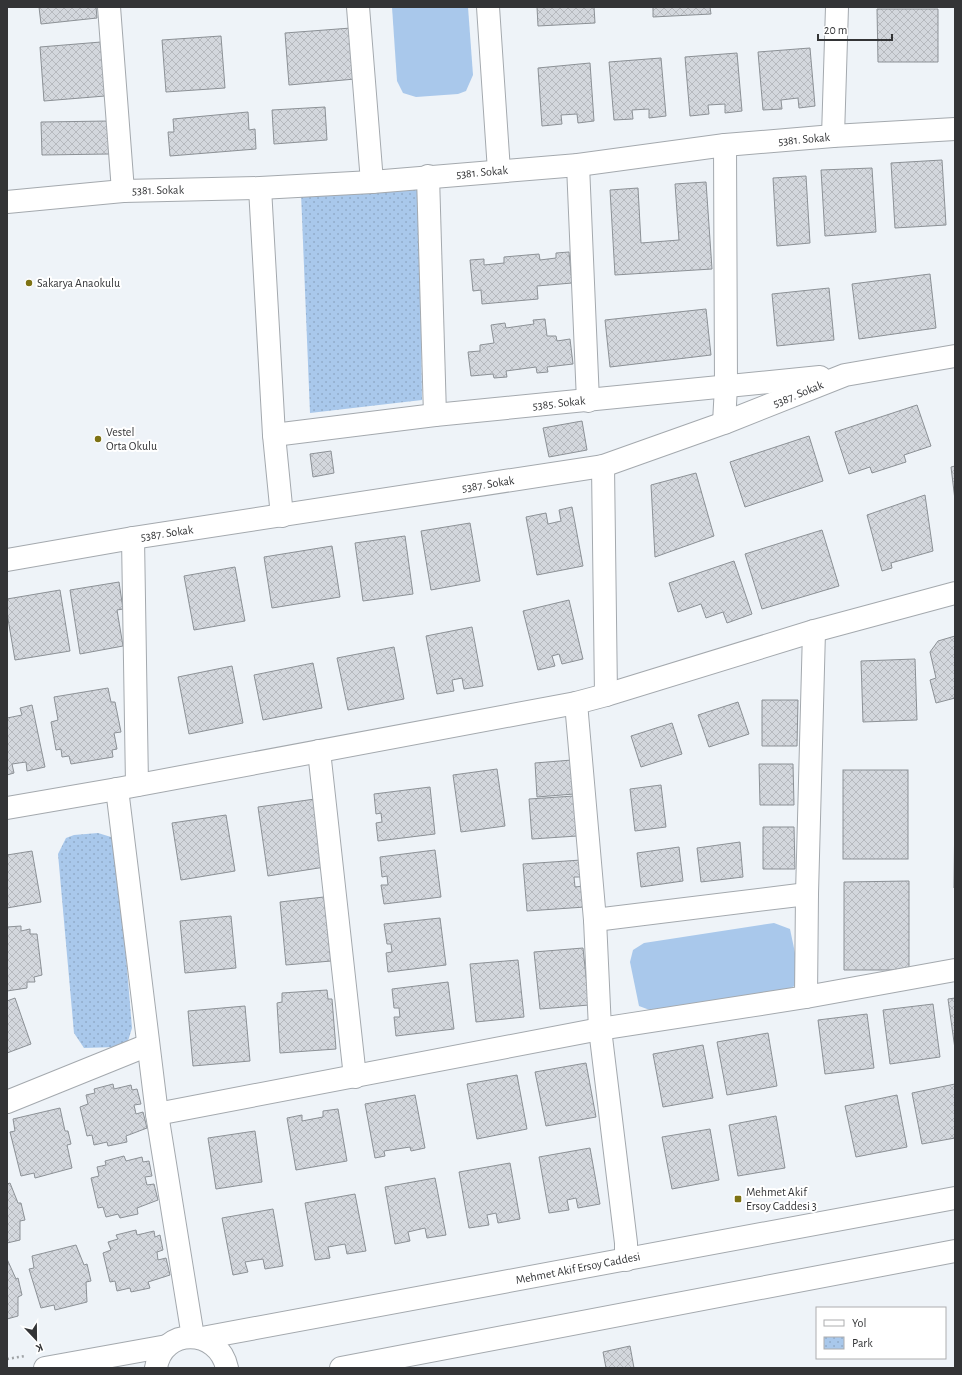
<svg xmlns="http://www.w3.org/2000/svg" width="962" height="1375" font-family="'Alegreya Sans',sans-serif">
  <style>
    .green { fill: #a9c8eb }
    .park { fill: url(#park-dots) }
    .building { fill: url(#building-cross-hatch); stroke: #8c9196 }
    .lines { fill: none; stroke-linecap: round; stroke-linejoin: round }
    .minor-casing { stroke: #a4a9ae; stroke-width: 24 }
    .major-casing { stroke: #a4a9ae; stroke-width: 24 }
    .path { stroke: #a0a4a7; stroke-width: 2.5; stroke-dasharray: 2 3; stroke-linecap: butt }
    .minor { stroke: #fff; stroke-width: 22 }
    .major { stroke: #fff; stroke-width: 22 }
    .poi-dot { fill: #7d7214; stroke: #fff; stroke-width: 1.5 }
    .labels { text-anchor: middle; stroke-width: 4; stroke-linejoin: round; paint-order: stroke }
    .street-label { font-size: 12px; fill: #333436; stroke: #fff }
    .poi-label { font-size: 12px; fill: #333436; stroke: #fff; text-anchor: start }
  </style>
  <defs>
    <pattern id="park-dots" width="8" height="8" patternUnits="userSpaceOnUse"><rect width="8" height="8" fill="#a9c8eb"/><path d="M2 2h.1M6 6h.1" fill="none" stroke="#92acca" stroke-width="1.8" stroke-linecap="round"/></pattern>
    <pattern id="building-cross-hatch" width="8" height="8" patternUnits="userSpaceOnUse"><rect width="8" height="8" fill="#d3d7dd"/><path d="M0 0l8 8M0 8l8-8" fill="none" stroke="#b6b9be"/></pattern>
  </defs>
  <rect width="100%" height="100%" fill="#eef3f8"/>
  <g class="green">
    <path d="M392,7H468L473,75L466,91L458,94L416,97L403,93L397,81Z"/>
    <path d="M774,923L790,929L799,972L796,985L784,992L655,1012L639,1006L630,962L633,950L644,943Z"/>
  </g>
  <g class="park">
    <path d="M419,182L422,400L310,413L301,193Z"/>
    <path d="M98,833L111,837L117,849L132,1028L128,1041L116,1047L84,1048L74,1033L58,854L66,838L74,835Z"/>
  </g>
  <g class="building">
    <path d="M39,7H96L97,18L41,24Z"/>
    <path d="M537,7H594L595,23L538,26Z"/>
    <path d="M653,7H710L711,14L653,17Z"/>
    <path d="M877,9H938V62H878Z"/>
    <path d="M351,28L355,79L289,85L285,33Z"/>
    <path d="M221,36L225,88L166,92L162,40Z"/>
    <path d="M101,42L105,96L44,101L40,47Z"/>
    <path d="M810,48L815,106L799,108L798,98L781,100L782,109L763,110L758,52Z"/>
    <path d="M737,53L742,111L725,113V104L708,105L709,114L690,116L685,57Z"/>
    <path d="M661,58L666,116L649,118V109L632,110L633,119L614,120L609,62Z"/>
    <path d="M590,63L594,121L578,123L577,114L561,115L562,124L542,126L538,68Z"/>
    <path d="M325,107L327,140L274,144L272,110Z"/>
    <path d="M248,112L249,130L255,129L256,149L170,156L168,132H174L173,119Z"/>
    <path d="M109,121V154L42,155L41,122Z"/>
    <path d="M942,160L946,225L895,228L891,163Z"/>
    <path d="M872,168L876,232L825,236L821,170Z"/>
    <path d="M806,176L810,243L777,246L773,178Z"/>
    <path d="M706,182L712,269L615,275L610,190L638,188L641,243L679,240L675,184Z"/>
    <path d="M569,252L572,283L537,286L538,299L482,304L481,290L473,291L470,260L484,259V265L504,263V257L539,254L540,260L556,258V253Z"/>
    <path d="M930,274L936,328L859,339L852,284Z"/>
    <path d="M829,288L834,340L777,346L772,294Z"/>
    <path d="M706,309L711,355L610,367L605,320Z"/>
    <path d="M545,319L547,336H556L557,341L570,339L573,364L547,367L548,372L537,373L536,367L506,371L507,377L494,378L493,374L471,376L468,352L480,351V345L494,343L491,325L505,323L506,328L534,324L533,320Z"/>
    <path d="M917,405L931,446L904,455L906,462L872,473L870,467L849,474L835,432Z"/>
    <path d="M582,421L587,450L549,457L543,428Z"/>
    <path d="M809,436L823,481L745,507L730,462Z"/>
    <path d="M331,451L334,473L313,477L310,454Z"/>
    <path d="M955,466V500L951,467Z"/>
    <path d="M696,473L714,536L655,557L651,485Z"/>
    <path d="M925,495L933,551L891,563L892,568L882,571L867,515Z"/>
    <path d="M572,507L583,566L537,575L526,517L546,513L548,524L561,521L559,510Z"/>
    <path d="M470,523L480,581L431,590L421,531Z"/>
    <path d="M822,530L839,586L762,609L745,554Z"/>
    <path d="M405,536L413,594L363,601L355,543Z"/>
    <path d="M332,546L340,597L272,608L264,557Z"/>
    <path d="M734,561L752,614L727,623L723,612L706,618L701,604L678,612L669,583Z"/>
    <path d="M235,567L245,621L194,630L184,576Z"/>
    <path d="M119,582L123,609L117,610L123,646L80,654L70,590Z"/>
    <path d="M60,590L70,651L15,660L7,613V599Z"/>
    <path d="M569,600L583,659L562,664L559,654L552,656L555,666L538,670L523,611Z"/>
    <path d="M472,627L483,686L464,689L462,678L452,680L454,691L437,694L426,636Z"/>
    <path d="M955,636V698L936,703L930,680L936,678L930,652L938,641Z"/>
    <path d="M394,647L404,699L348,710L337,658Z"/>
    <path d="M915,659L917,720L863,722L861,661Z"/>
    <path d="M313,663L322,708L263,720L254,675Z"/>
    <path d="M232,666L243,723L189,734L178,677Z"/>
    <path d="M108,688L111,702H115L121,732L114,733L117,749L112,750L113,757L71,764L69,756L62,757L61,749L56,750L51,722L58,720L54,697Z"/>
    <path d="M762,700H798L797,746H762Z"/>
    <path d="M738,702L749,734L709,747L698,715Z"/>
    <path d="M32,705L45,767L27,771L26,762L12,764L14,773L7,775V718L22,715L20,708Z"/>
    <path d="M672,723L682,754L641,767L631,736Z"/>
    <path d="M572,760L574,794L537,797L535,763Z"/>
    <path d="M759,764H793L794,805H760Z"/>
    <path d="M497,769L505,826L461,832L453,775Z"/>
    <rect x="843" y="770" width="65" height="89"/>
    <path d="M661,785L666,827L635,831L630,789Z"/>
    <path d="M430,787L435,834L378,841L376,823L382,822L381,813L376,814L374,794Z"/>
    <path d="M574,796L577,836L532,839L529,799Z"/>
    <path d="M315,799L325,867L268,876L258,807Z"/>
    <path d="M955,801V888H954Z"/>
    <path d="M226,815L235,871L181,880L172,823Z"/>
    <path d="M763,827H794L795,869H763Z"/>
    <path d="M740,842L743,877L701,882L697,848Z"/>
    <path d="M679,847L683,881L641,887L637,853Z"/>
    <path d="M435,850L441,897L384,904L381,885H388L387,876L382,877L380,857Z"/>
    <path d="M32,851L41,902L7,908V855Z"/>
    <path d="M581,860L583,877H574L575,887L583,886L585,907L527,911L523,864Z"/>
    <path d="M909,881V970H844V882Z"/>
    <path d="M324,897L331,961L286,965L280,902Z"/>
    <path d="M231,916L236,968L185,973L180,921Z"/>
    <path d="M440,918L446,965L388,972L386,953L392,952L391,944H387L384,924Z"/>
    <path d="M21,926V931L30,929V934H37L42,975L34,977L35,982H27V988L7,991V927Z"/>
    <path d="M583,948L589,1005L540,1009L534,952Z"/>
    <path d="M518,960L524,1017L476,1022L470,964Z"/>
    <path d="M448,982L454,1029L396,1036L394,1017H400L399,1008H394L392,989Z"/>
    <path d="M327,990L328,999H332L336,1049L280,1053L277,1003L282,1002V993Z"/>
    <path d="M15,998L31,1044L7,1053V1001Z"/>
    <path d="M955,998V1049L948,999Z"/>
    <path d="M933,1004L940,1057L890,1064L883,1010Z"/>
    <path d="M245,1006L250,1061L193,1066L188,1011Z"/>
    <path d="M867,1014L874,1068L825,1074L818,1020Z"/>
    <path d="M768,1033L777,1086L727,1095L717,1042Z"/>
    <path d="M703,1045L713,1098L663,1107L653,1054Z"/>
    <path d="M586,1063L596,1117L546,1126L535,1072Z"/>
    <path d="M517,1075L527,1129L477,1139L467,1084Z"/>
    <path d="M113,1084L114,1089L131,1085L132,1090L137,1089L141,1104L134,1105L136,1114L143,1112L147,1128L126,1136L127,1142L108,1146L107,1142L94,1145L92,1135L87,1136L80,1107L88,1104L86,1095L95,1093L94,1089Z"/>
    <path d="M955,1084V1138L922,1144L912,1093Z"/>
    <path d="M415,1095L425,1148L411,1151L410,1147L384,1151L385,1156L375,1158L365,1104Z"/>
    <path d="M897,1095L907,1147L856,1157L845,1106Z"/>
    <path d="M60,1108L65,1131H68L71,1144L67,1145L72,1168L35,1178L34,1173L21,1176L10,1132L15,1131L13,1119Z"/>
    <path d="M338,1109L347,1161L296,1170L287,1118L302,1115V1121L323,1117V1111Z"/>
    <path d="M776,1116L785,1168L738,1176L729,1125Z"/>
    <path d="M710,1129L719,1180L672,1189L662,1137Z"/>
    <path d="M255,1131L262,1182L216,1189L208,1138Z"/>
    <path d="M590,1148L600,1204L578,1208L576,1198L567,1200L569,1210L549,1213L539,1157Z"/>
    <path d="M124,1156L126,1161L142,1157L143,1162L149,1161L152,1176L145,1177L147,1185L154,1184L158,1200L137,1208L138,1214L120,1218L118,1214L106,1217L103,1207L98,1208L91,1178L99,1176L97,1167L106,1165L105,1161Z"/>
    <path d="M510,1163L520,1219L498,1223L496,1213L487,1215L489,1225L469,1228L459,1172Z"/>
    <path d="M435,1178L446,1235L427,1238L425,1228L408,1232L410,1241L395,1244L385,1187Z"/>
    <path d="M10,1183L18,1203H21L25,1220L20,1221V1240L7,1243V1184Z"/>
    <path d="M355,1194L366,1251L347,1254L345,1244L328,1247L330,1258L315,1260L305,1203Z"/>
    <path d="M273,1209L283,1266L265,1269L263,1259L245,1262L248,1272L233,1275L222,1218Z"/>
    <path d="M136,1230L137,1235L154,1231L155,1237L160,1235L163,1250L157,1252L158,1260L166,1258L170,1275L148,1282L150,1288L131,1292L130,1288L117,1291L115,1281L110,1282L103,1253L111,1250L108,1242L118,1239L116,1235Z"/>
    <path d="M76,1245L84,1265L87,1264L91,1281L86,1282L87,1302L55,1310L54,1305L41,1308L29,1269L34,1268L32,1256Z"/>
    <path d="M7,1259L16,1279L18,1278L22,1295L18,1297V1316L7,1319Z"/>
    <path d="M630,1346L634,1368H606L603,1352Z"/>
  </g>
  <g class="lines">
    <g class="minor-casing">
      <g id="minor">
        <path d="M109,7L123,191"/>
        <path d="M358,7L372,182"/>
        <path d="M488,7L499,171"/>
        <path d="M833,136L837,7"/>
        <path d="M578,165L588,401"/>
        <path d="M428,176L435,415"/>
        <path d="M260,188L274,435L282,516"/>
        <path d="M7,202L123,191L260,188L372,182L578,165L725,145L833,136L955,129"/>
        <path d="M724,423L726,386L725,145"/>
        <path d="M274,435L435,415L820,377"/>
        <path d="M603,466L606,695"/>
        <path d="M133,538L137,785"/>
        <path d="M7,560L133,538L603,466L724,423L845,375L955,356"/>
        <path d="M576,703L595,920L600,1029L626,1243V1260"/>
        <path d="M319,751L355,1077"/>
        <path d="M117,789L157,1114L193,1337"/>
        <path d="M7,808L117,789L576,703L606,695L814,631L955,593"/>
        <path d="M595,920L807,894"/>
        <path d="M806,997L807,894L814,631"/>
        <path d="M7,1102L148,1045"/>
        <path d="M157,1114L600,1029L806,997L955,970"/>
      </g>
    </g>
    <g class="major-casing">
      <g id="major">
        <path d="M202,1338L955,1198"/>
        <path d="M45,1368L167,1346"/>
        <path d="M156,1368C162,1327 218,1327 227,1368"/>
        <path d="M341,1368L955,1251"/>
      </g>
    </g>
    <path class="path" d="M7,1359L25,1356"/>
    <use href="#minor" class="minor"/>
    <use href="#major" class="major"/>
  </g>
  <g class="poi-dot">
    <circle cx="29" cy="283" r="4"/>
    <circle cx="98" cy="439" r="4"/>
    <rect x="734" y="1195" width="8" height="8" rx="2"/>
  </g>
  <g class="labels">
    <g class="street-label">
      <text transform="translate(804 139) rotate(-5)" y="4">5381. Sokak</text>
      <text transform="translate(482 172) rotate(-5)" y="4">5381. Sokak</text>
      <text transform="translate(158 190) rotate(-1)" y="4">5381. Sokak</text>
      <text transform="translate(798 394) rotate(-22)" y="4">5387. Sokak</text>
      <text transform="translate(559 403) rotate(-6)" y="4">5385. Sokak</text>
      <text transform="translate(488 484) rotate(-9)" y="4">5387. Sokak</text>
      <text transform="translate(167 533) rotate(-8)" y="4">5387. Sokak</text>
      <text transform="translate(578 1268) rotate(-11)" y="4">Mehmet Akif Ersoy Caddesi</text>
    </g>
    <g class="poi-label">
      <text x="37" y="287">Sakarya Anaokulu</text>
      <text x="106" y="436">Vestel<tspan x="106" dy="14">Orta Okulu</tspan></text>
      <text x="746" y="1196">Mehmet Akif<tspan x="746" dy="14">Ersoy Caddesi 3</tspan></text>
    </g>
  </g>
  <rect width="962" height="1375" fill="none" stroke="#333436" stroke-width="16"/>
  <rect x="816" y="1307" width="130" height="52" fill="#ffffff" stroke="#adaeaf"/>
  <rect x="824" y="1320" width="20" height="6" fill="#ffffff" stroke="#adaeaf"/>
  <text x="852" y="1327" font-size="12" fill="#333436">Yol</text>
  <rect x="824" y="1337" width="20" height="12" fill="url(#park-dots)" stroke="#adaeaf"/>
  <text x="852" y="1347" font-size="12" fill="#333436">Park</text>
  <g transform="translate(36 1339) rotate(158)" stroke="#ffffff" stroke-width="3" paint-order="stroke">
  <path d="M0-3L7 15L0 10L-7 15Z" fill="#333436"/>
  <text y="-6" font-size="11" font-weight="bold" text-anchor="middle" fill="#333436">K</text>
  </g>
  <path d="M818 34v6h74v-6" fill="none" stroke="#333436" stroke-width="2"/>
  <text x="824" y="34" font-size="12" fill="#333436" stroke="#ffffff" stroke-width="3" paint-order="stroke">20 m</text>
</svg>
